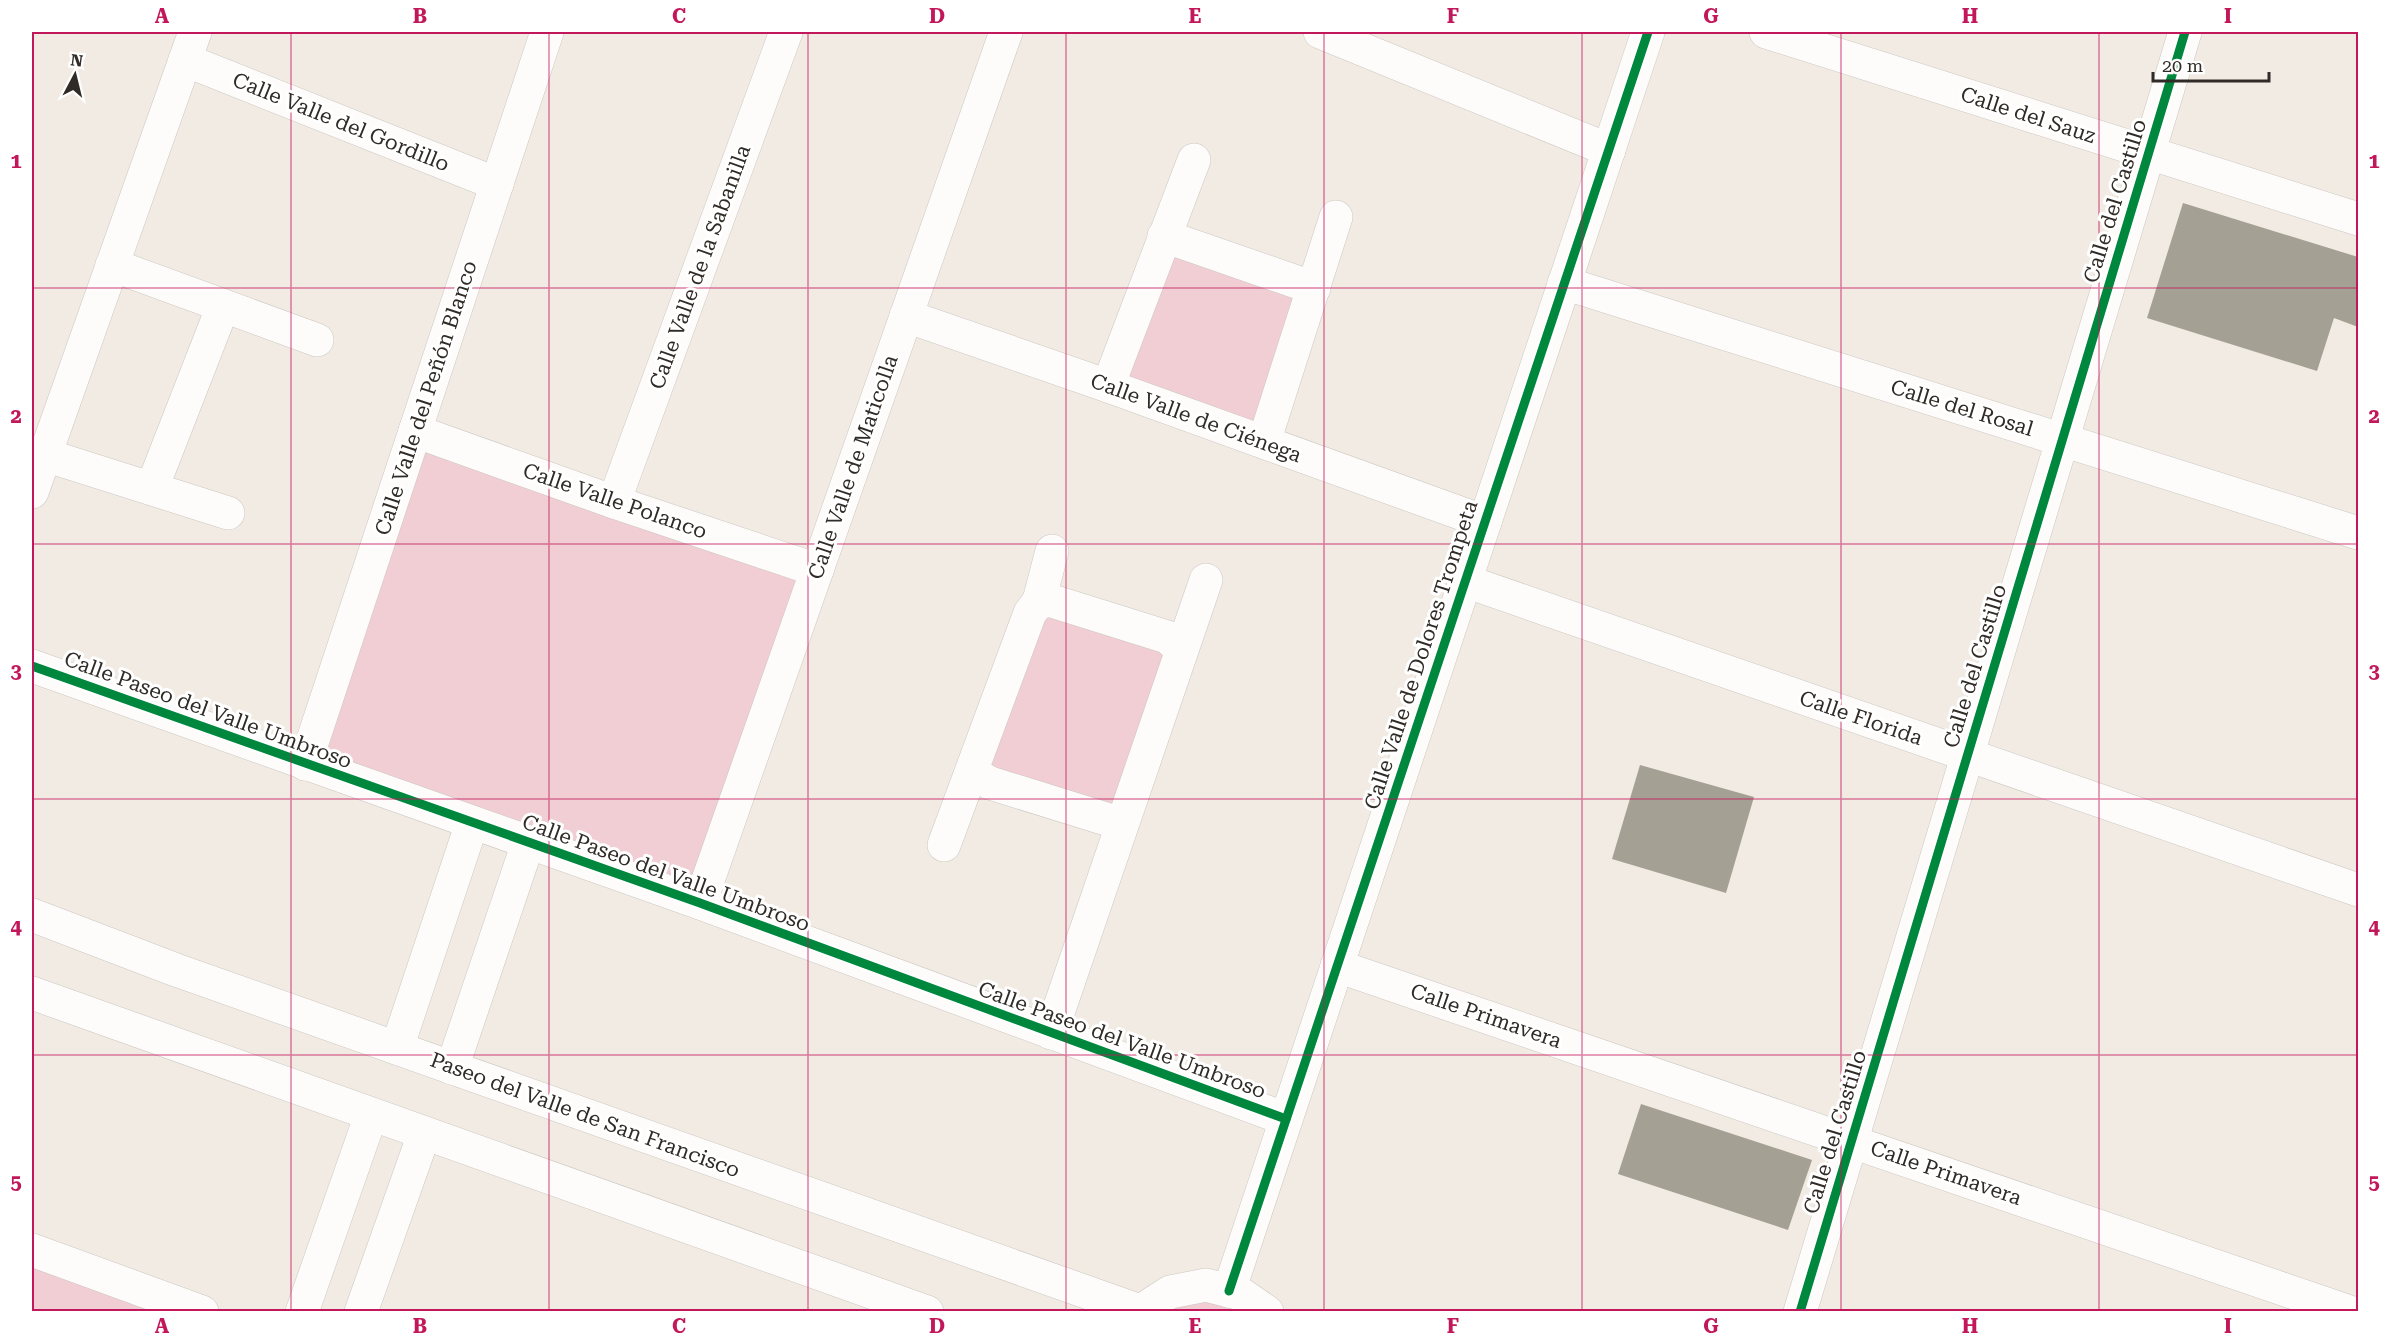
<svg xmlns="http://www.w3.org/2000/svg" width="2390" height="1343" font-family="'Roboto Serif',serif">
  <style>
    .green { fill: #f0ced3 }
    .building { fill: #a4a194 }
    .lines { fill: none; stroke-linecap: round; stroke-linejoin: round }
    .minor-casing { stroke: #ccc7c1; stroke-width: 34 }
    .tertiary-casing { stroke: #ccc7c1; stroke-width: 34 }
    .minor { stroke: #fdfcfb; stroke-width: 33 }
    .tertiary { stroke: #fdfcfb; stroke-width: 33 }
    .cycleway-casing { stroke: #fff; stroke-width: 13 }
    .cycleway { stroke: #00873e; stroke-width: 9 }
    .grid { fill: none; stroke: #c2185b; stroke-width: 1.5; stroke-opacity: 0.55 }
    .labels { text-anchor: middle; stroke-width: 6; stroke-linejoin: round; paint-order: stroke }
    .street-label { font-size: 21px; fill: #302b26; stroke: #fff }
    .neatline { fill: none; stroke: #c2185b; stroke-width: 2 }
    .grid-label { font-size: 20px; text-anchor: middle; font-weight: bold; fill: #c2185b }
  </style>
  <rect width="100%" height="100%" fill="#f2ebe4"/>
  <g class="green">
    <path d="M1168,240L1311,290L1261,441L1116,389Z"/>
    <path d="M415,431L817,570L700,903L305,764Z"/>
    <path d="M1039,601L1181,649L1122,824L972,773Z"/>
    <path d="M32,1250L202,1311H32Z"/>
    <path d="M1209,1299L1245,1312H1165L1185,1302Z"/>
  </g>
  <g class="building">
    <path d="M2183,203L2358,257V327L2334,318L2317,371L2147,318Z"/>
    <path d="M1640,765L1754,797L1726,893L1612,859Z"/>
    <path d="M1641,1104L1812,1160L1788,1230L1618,1174Z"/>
  </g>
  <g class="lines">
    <g class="minor-casing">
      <g id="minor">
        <path d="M1320,32L1609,150"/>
        <path d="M1766,32L2358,219"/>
        <path d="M185,60L497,184"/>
        <path d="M1164,236L1314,288"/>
        <path d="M112,265L317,340"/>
        <path d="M1564,283L2358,533"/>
        <path d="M906,316L1108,386L1485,522"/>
        <path d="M1108,386L1194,160"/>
        <path d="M415,431L614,502L817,570"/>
        <path d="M1264,442L1336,217"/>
        <path d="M45,455L228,513"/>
        <path d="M152,488L223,306"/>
        <path d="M32,492L195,32"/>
        <path d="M614,502L786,32"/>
        <path d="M1465,581L2358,890"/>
        <path d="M1039,601H1052L1167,637L1181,649"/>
        <path d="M32,666L700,903L1286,1119"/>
        <path d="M305,764L547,32"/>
        <path d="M972,773L990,783L1122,824"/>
        <path d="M944,845L1030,613L1039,601L1052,551"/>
        <path d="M700,903L1006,32"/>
        <path d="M1337,966L2350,1312"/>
        <path d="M1051,1033L1206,580"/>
        <path d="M397,1048L472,823"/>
        <path d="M452,1068L528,843"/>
        <path d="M32,1250L202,1312"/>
        <path d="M1229,1291L1648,32"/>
        <path d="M302,1312L371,1115"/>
        <path d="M361,1312L424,1134"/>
        <path d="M1800,1312L2185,32"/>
      </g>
    </g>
    <g class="tertiary-casing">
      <g id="tertiary">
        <path d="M32,915L176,970L1140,1311"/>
        <path d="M32,993L927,1312"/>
        <path d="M1139,1312L1170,1292L1206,1285L1241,1294L1267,1312"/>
      </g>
    </g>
    <use href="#minor" class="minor"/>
    <use href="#tertiary" class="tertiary"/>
    <g class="cycleway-casing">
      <g id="cycleway">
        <path d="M32,666L700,903L1286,1119"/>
        <path d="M1229,1291L1648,32"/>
        <path d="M1800,1312L2185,32"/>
      </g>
    </g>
    <use href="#cycleway" class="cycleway"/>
  </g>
  <path class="grid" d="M291,32V1312M549,32V1312M808,32V1312M1066,32V1312M1324,32V1312M1582,32V1312M1841,32V1312M2099,32V1312M32,288H2358M32,544H2358M32,799H2358M32,1055H2358"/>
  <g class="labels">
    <g class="street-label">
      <text transform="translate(2028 115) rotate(18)" y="7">Calle del Sauz</text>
      <text transform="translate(341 122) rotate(22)" y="7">Calle Valle del Gordillo</text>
      <text transform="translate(2115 201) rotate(-73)" y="7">Calle del Castillo</text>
      <text transform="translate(700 267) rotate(-70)" y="7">Calle Valle de la Sabanilla</text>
      <text transform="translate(426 398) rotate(-72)" y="7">Calle Valle del Peñón Blanco</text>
      <text transform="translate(1962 408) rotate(17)" y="7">Calle del Rosal</text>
      <text transform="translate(1196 418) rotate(20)" y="7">Calle Valle de Ciénega</text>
      <text transform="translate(853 467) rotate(-71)" y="7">Calle Valle de Maticolla</text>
      <text transform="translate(615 501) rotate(19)" y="7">Calle Valle Polanco</text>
      <text transform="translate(1421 655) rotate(-72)" y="7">Calle Valle de Dolores Trompeta</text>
      <text transform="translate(1975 666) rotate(-73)" y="7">Calle del Castillo</text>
      <text transform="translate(208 710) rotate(20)" y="7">Calle Paseo del Valle Umbroso</text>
      <text transform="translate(1861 718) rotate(19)" y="7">Calle Florida</text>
      <text transform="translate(666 873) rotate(20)" y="7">Calle Paseo del Valle Umbroso</text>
      <text transform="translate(1486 1016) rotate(19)" y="7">Calle Primavera</text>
      <text transform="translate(1122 1040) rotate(20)" y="7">Calle Paseo del Valle Umbroso</text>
      <text transform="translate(585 1115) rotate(20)" y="7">Paseo del Valle de San Francisco</text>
      <text transform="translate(1835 1132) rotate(-73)" y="7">Calle del Castillo</text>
      <text transform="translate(1946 1173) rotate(19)" y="7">Calle Primavera</text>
    </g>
  </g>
  <rect width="2390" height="1343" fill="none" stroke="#ffffff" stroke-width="66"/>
  <g transform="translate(75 75) rotate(7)" stroke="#ffffff" stroke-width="4.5" paint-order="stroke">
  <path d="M0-4.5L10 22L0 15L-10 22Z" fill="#302b26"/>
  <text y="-9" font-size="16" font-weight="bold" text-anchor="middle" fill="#302b26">N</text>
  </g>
  <path d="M2153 72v9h116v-9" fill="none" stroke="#302b26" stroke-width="3"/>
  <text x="2162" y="72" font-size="18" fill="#302b26" stroke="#ffffff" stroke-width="4.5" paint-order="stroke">20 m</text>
  <rect x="33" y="33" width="2324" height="1277" class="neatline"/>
  <g class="grid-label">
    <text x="162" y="23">A</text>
    <text x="420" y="23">B</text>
    <text x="679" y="23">C</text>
    <text x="937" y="23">D</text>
    <text x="1195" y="23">E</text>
    <text x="1453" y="23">F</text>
    <text x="1711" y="23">G</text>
    <text x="1970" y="23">H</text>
    <text x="2228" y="23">I</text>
    <text x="16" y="168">1</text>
    <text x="2374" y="168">1</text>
    <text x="16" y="423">2</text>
    <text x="2374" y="423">2</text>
    <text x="16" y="678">3</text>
    <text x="2374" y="678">3</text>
    <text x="16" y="934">4</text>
    <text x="2374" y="934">4</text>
    <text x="16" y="1189">5</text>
    <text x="2374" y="1189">5</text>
    <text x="162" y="1333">A</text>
    <text x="420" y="1333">B</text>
    <text x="679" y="1333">C</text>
    <text x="937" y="1333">D</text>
    <text x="1195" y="1333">E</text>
    <text x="1453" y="1333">F</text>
    <text x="1711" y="1333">G</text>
    <text x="1970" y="1333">H</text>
    <text x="2228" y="1333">I</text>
  </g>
</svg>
